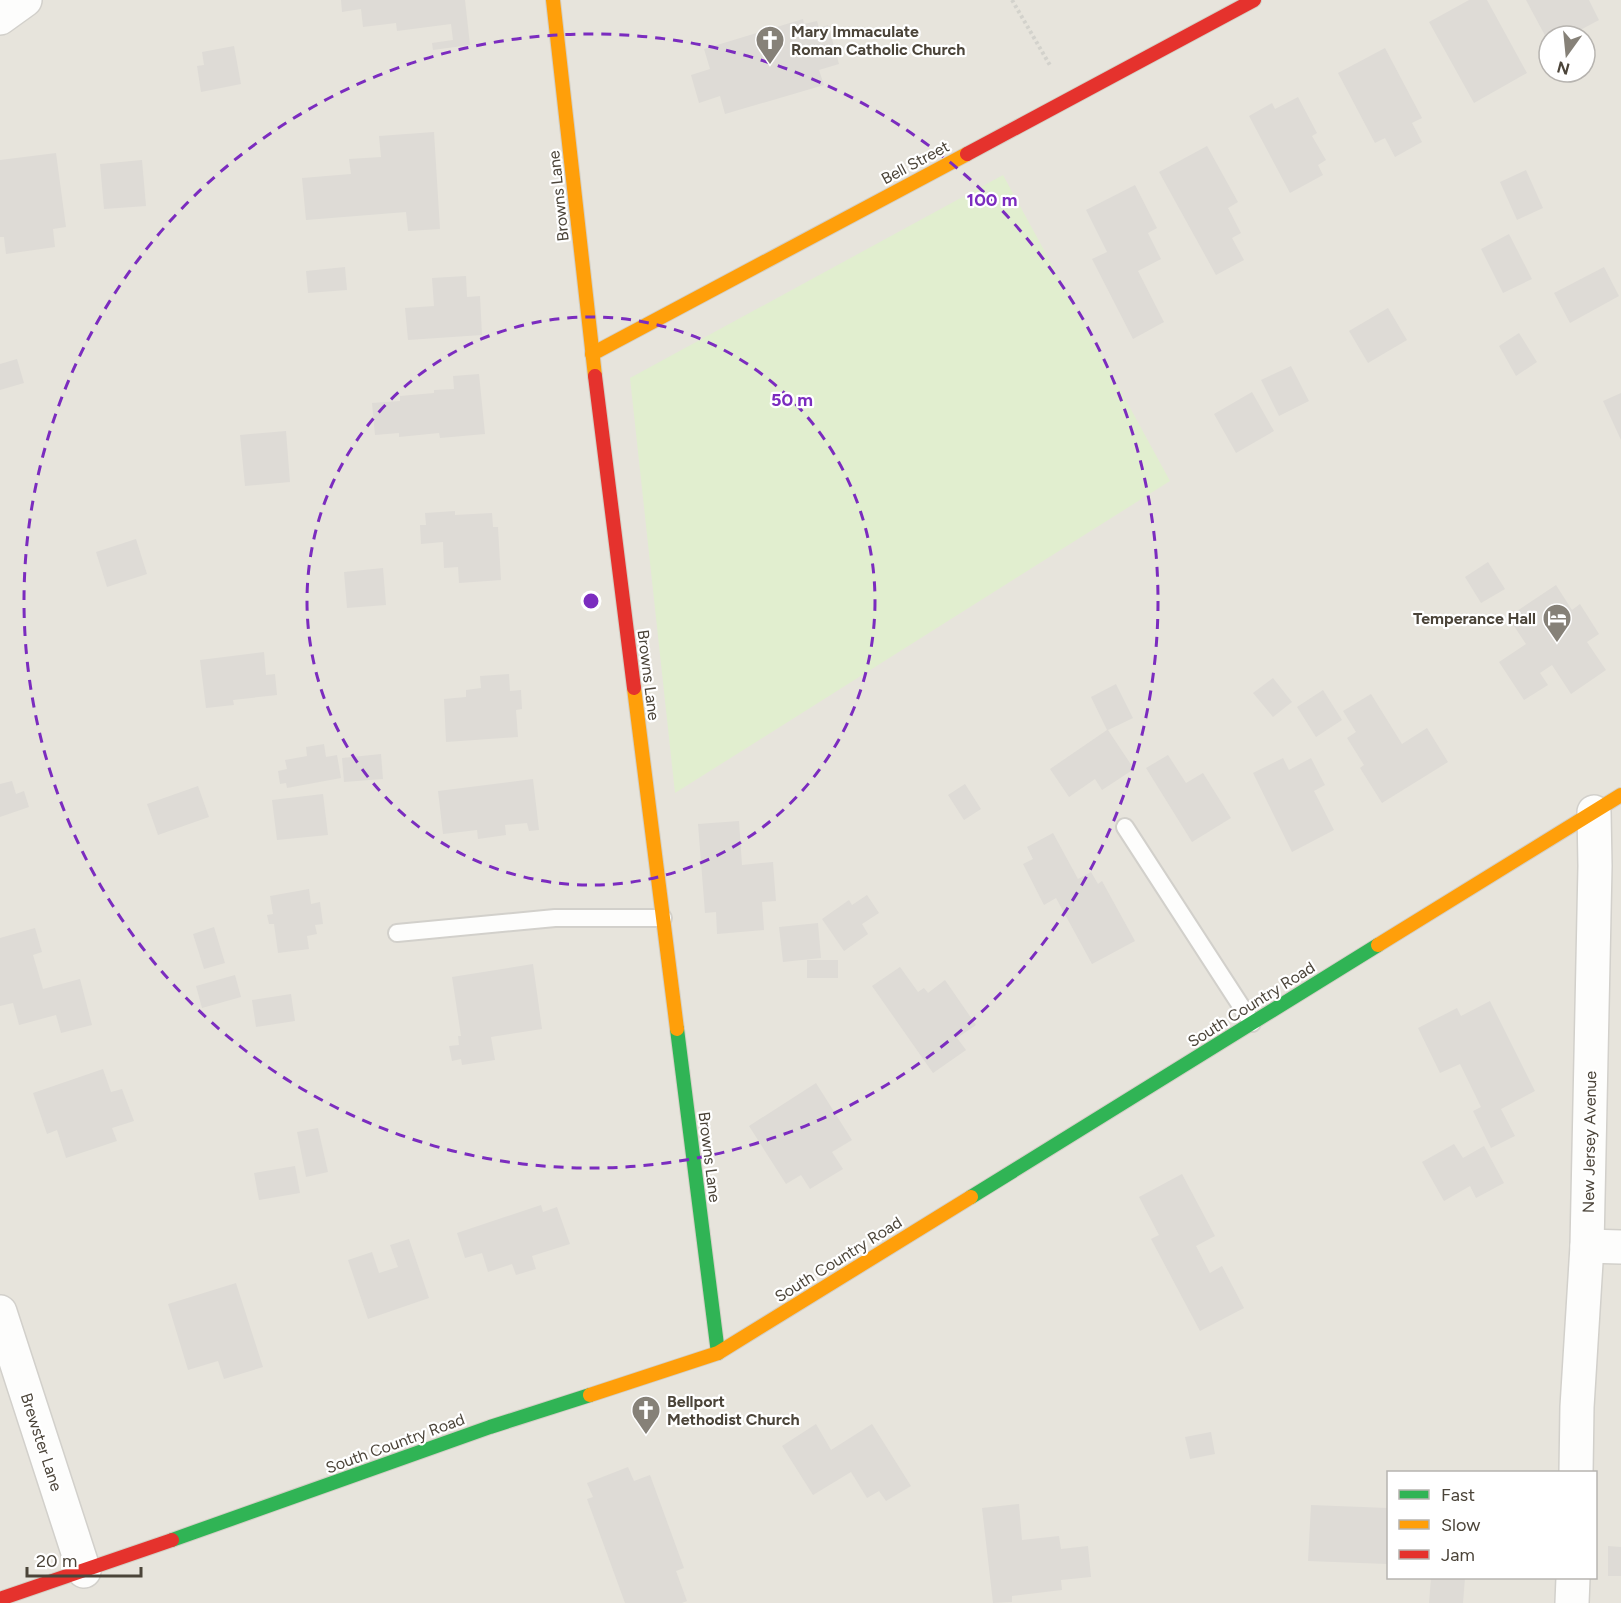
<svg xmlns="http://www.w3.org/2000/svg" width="1621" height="1603" font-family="Figtree,sans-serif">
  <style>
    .residential { fill: #e7e4dc; fill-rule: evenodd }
    .green { fill: #e1eecf }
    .building { fill: #dedbd6 }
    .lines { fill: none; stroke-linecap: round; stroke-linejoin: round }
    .lane-casing { stroke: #d2d0cb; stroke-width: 20 }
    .street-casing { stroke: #d2d0cb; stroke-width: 36 }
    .fast-casing { stroke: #d3cfc5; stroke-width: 16 }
    .slow-casing { stroke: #d3cfc5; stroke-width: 16 }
    .jam-casing { stroke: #d3cfc5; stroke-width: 16 }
    .path { stroke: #d3d2cc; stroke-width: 4; stroke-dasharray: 3 3; stroke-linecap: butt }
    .lane { stroke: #fdfdfc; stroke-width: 16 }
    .street { stroke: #fdfdfc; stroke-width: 33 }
    .fast { stroke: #30b455; stroke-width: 14 }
    .slow { stroke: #ff9f0a; stroke-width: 14 }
    .jam { stroke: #e5322d; stroke-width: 14 }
    .ring { fill: none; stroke: #7b2cbf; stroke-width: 3; stroke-dasharray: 10 8 }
    .labels { text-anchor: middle; stroke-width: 4.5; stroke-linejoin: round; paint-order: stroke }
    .poi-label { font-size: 16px; font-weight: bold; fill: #4b4439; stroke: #fff; text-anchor: start }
    .street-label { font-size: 16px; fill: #4b4439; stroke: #fff }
    .centre { fill: #7b2cbf; stroke: #fff; stroke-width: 3 }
    .ring-label { font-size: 18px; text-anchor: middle; font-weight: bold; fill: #7b2cbf; stroke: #fff; stroke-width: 4.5; stroke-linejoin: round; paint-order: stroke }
  </style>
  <rect width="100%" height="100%" fill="#f4f2ee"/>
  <path class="residential" d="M0,0H1621V1603H0ZM1549,36H1585V72H1549ZM1388,1472H1596V1578H1388Z"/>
  <path class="green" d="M1003,175L1170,481L675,793L630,378Z"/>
  <g class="building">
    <path d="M341,0H465L470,45L433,50L432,43L453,40L451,24L397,31L396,23L363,27L361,9L342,12Z"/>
    <path d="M1469,0H1487L1527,73L1474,103L1429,22Z"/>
    <path d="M1526,0H1589L1599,20L1569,36H1549V43Z"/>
    <path d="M803,19L804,24L817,21L819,28L828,25L839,64L819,70L824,85L725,114L720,96L699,103L691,75L710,69L704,49Z"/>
    <path d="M234,46L241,84L201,92L197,66L204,65L202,52Z"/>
    <path d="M1385,48L1422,118L1412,123L1422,142L1395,157L1385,138L1375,143L1338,73Z"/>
    <path d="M1298,97L1317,133L1312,136L1326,160L1318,165L1323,175L1290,193L1249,116L1272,103L1275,109Z"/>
    <path d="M434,132L440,229L408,231L406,212L306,220L302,178L351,174L349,159L381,157L379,136Z"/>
    <path d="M1207,146L1238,202L1228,208L1241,233L1232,238L1244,260L1216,275L1159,172Z"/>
    <path d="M56,153L66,227L53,229L55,247L6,254L4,237H0V160Z"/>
    <path d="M142,160L146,206L104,209L100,164Z"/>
    <path d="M1526,170L1543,208L1517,220L1500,182Z"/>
    <path d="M1135,185L1157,228L1148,233L1161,259L1138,271L1164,322L1133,339L1092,259L1107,252L1086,210Z"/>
    <path d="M1509,234L1532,279L1503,293L1481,249Z"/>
    <path d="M345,267L347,290L308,293L306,271Z"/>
    <path d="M1604,267L1619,296L1570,323L1554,293Z"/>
    <path d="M466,276L467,297L480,296L482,335L408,340L405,308L434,306L432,278Z"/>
    <path d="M1388,308L1407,340L1368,363L1349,331Z"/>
    <path d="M1519,333L1537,362L1516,376L1499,346Z"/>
    <path d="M17,359L24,383L0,390V364Z"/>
    <path d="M1291,366L1309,401L1279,416L1261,380Z"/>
    <path d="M479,374L485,434L440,438L439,433L399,437V433L375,435L372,403L400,401V396L434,393V390L454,389L453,376Z"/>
    <path d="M1252,392L1274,431L1236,453L1214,414Z"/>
    <path d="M1621,393V440L1603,401Z"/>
    <path d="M286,431L290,482L245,486L240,435Z"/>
    <path d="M455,511V515L492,513L493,527H498L501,580L459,583L458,567L444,568L443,542L421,544L420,525H426L425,513Z"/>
    <path d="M136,539L147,574L107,587L96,552Z"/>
    <path d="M1488,562L1505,589L1481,603L1465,577Z"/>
    <path d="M383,568L386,605L347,608L344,572Z"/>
    <path d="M1556,585L1572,610L1580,604L1599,634L1587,642L1606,670L1571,694L1552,665L1540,673L1548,685L1524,700L1499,662L1526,644L1508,617Z"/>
    <path d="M264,652L266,675L275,674L277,695L233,700L234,705L206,708L200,660Z"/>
    <path d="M509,674L510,691L521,690L522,709L516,710L518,737L446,742L444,699L466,697V690L481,688L480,676Z"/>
    <path d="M1273,678L1292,702L1273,717L1253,693Z"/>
    <path d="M1116,684L1133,718L1108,730L1134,769L1102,790L1095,779L1069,797L1050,769L1107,730L1091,697Z"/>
    <path d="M1323,690L1342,720L1316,737L1297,707Z"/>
    <path d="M1371,694L1402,744L1427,728L1448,762L1382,803L1360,768L1364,765L1347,738L1356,732L1343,711Z"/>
    <path d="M324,744L326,757L337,755L341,778L287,788L286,783L280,784L278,771L287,769L285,760L307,756L306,747Z"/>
    <path d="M381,754L383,779L344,782L342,758Z"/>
    <path d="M1168,755L1186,783L1203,773L1231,818L1192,842L1146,768Z"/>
    <path d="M1283,758L1289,770L1311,758L1325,785L1314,791L1334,830L1292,852L1253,773Z"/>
    <path d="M533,779L539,830L529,831L527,823L505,825L506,835L478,839L477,830L443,834L438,791Z"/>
    <path d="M12,781L16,794L24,791L29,807L0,817V784Z"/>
    <path d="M965,784L981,809L964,820L948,795Z"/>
    <path d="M198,786L209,817L158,835L147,804Z"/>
    <path d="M323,794L328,835L277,840L272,800Z"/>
    <path d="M739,821L742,865L773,862L776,901L762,902L764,930L717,934L716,912L705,913L698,824Z"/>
    <path d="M1053,833L1078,879L1091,872L1098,884L1102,881L1135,941L1092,964L1056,898L1044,905L1023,864L1033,859L1027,847Z"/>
    <path d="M309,889L311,904L320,902L323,924L315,925L317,934L307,936L309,949L278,953L274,924H269L267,915L273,914L270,896Z"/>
    <path d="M867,895L879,913L862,924L868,934L844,951L822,919L849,900L852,905Z"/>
    <path d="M818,923L821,958L783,962L779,927Z"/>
    <path d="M214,927L225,963L204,969L193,934Z"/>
    <path d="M35,928L42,952L33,955L43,989L80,979L92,1025L61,1033L56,1015L19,1025L13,1003L0,1006V938Z"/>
    <rect x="807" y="960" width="31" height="18"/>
    <path d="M533,964L542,1029L491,1037L495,1060L462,1065L461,1059L452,1061L449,1046L459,1045L458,1036H461L452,977Z"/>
    <path d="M900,967L918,992L924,988L928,993L945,980L976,1025L957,1038L966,1050L933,1073L872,986Z"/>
    <path d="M235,975L241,997L202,1008L196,986Z"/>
    <path d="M291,994L295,1021L256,1027L252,1000Z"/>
    <path d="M1490,1001L1535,1091L1501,1109L1515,1136L1491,1148L1473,1111L1481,1107L1460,1064L1440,1073L1418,1028L1457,1008L1461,1016Z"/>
    <path d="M103,1069L111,1092L122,1089L134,1121L112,1128L117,1141L66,1158L57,1130L47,1134L33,1093Z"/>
    <path d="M816,1083L852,1140L832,1152L843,1169L810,1189L801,1175L786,1184L749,1126Z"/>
    <path d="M318,1128L328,1172L306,1177L297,1132Z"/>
    <path d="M1454,1144L1463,1158L1484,1146L1504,1183L1476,1198L1470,1186L1444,1201L1422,1162Z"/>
    <path d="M295,1166L300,1193L259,1200L254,1173Z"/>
    <path d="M1182,1174L1215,1236L1196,1246L1210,1273L1222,1266L1244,1308L1200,1331L1151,1239L1159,1235L1139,1197Z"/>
    <path d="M541,1205L543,1212L557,1207L570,1244L532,1256L536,1269L516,1275L512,1264L488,1272L482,1253L465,1258L457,1233Z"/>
    <path d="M409,1239L429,1298L368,1319L348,1260L372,1252L379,1273L398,1267L390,1245Z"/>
    <path d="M236,1283L263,1367L224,1379L218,1361L188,1370L168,1304Z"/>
    <path d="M816,1424L831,1450L872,1424L911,1486L886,1501L879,1491L867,1498L851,1472L813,1495L782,1446Z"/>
    <path d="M1211,1432L1215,1454L1190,1459L1185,1437Z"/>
    <path d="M628,1467L634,1481L650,1475L684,1568L676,1571L687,1601L682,1603H625L587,1499L593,1497L587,1483Z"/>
    <path d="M1019,1504L1022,1540L1059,1536L1061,1549L1088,1546L1091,1577L1061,1580L1062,1590L1012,1596V1602L993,1603L982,1508Z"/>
    <path d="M1311,1505L1388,1508L1387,1564L1308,1561Z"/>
    <path d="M1608,1546L1621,1547V1576H1608Z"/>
    <path d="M1431,1578H1465L1463,1603H1429Z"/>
  </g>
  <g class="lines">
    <g class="lane-casing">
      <g id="lane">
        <path d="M1125,827L1252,1023"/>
        <path d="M397,933L555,918H663"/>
      </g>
    </g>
    <g class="street-casing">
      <g id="street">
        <path d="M0,18L25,0"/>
        <path d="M1587,1246L1621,1247"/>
        <path d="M0,1312L84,1571"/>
        <path d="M1576,1472L1577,1407L1587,1246L1595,866L1594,812"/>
        <path d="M1572,1603L1573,1578"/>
      </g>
    </g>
    <g class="fast-casing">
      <g id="fast">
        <path d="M677,1029L718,1353"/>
        <path d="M971,1197L1378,945"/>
        <path d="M172,1540L490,1427L590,1395"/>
      </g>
    </g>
    <g class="slow-casing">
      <g id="slow">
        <path d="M553,0L595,376"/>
        <path d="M592,354L967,154"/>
        <path d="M634,688L677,1029"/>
        <path d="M1378,945L1621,795"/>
        <path d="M590,1395L718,1353L971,1197"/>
      </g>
    </g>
    <g class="jam-casing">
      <g id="jam">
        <path d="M967,154L1254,0"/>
        <path d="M595,376L634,688"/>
        <path d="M0,1599L172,1540"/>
      </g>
    </g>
    <path class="path" d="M1012,0L1051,67"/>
    <use href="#lane" class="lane"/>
    <use href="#street" class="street"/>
    <use href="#fast" class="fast"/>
    <use href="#slow" class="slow"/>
    <use href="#jam" class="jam"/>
  </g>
  <g class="ring">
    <circle cx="591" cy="601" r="284"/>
    <circle cx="591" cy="601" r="567"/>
  </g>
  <defs>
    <g id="church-pin" transform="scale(1.5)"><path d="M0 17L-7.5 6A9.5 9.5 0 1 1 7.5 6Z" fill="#868178" stroke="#fff"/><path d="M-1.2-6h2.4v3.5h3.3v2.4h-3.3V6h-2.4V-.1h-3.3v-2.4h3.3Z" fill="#fff"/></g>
    <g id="hotel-pin" transform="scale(1.5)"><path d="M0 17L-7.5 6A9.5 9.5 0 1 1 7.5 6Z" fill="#868178" stroke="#fff"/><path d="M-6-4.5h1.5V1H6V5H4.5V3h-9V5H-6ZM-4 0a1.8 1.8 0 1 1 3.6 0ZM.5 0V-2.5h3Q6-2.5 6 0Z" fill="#fff"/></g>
  </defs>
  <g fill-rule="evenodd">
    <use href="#church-pin" x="770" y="40"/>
    <use href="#hotel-pin" x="1557" y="618"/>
    <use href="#church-pin" x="646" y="1410"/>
  </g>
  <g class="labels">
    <g class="poi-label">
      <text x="791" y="37">Mary Immaculate<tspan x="791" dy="18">Roman Catholic Church</tspan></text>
      <text x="1536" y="624" text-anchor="end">Temperance Hall</text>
      <text x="667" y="1407">Bellport<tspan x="667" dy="18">Methodist Church</tspan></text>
    </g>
    <g class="street-label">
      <text transform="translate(915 162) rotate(-28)" y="6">Bell Street</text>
      <text transform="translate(558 196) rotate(-96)" y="6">Browns Lane</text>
      <text transform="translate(649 675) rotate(83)" y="6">Browns Lane</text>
      <text transform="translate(1251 1004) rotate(-32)" y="6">South Country Road</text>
      <text transform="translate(1589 1142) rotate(-89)" y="6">New Jersey Avenue</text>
      <text transform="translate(710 1157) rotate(83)" y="6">Browns Lane</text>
      <text transform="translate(838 1259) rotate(-32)" y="6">South Country Road</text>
      <text transform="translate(42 1442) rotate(72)" y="6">Brewster Lane</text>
      <text transform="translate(395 1443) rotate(-20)" y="6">South Country Road</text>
    </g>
  </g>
  <circle cx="591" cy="601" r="9" class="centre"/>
  <g class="ring-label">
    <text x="992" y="206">100 m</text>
    <text x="792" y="406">50 m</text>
  </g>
  <rect x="1387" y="1471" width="210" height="108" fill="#ffffff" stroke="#b7b4b0" stroke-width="1.5"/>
  <rect x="1399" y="1490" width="30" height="9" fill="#30b455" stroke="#b7b4b0" stroke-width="1.5"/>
  <text x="1441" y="1501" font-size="18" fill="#4b4439">Fast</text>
  <rect x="1399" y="1520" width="30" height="9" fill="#ff9f0a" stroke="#b7b4b0" stroke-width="1.5"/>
  <text x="1441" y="1531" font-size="18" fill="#4b4439">Slow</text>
  <rect x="1399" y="1550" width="30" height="9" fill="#e5322d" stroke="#b7b4b0" stroke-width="1.5"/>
  <text x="1441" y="1561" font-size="18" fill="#4b4439">Jam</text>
  <g transform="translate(1567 54) rotate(195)"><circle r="28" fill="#ffffff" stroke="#b7b4b0" stroke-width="1.5"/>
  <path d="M0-4.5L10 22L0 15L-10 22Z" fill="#868178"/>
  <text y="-9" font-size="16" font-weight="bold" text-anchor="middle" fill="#4b4439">N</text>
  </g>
  <path d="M27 1567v9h114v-9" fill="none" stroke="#4b4439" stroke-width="3"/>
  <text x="36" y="1567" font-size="18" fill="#4b4439" stroke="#ffffff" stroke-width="4.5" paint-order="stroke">20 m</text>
</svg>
